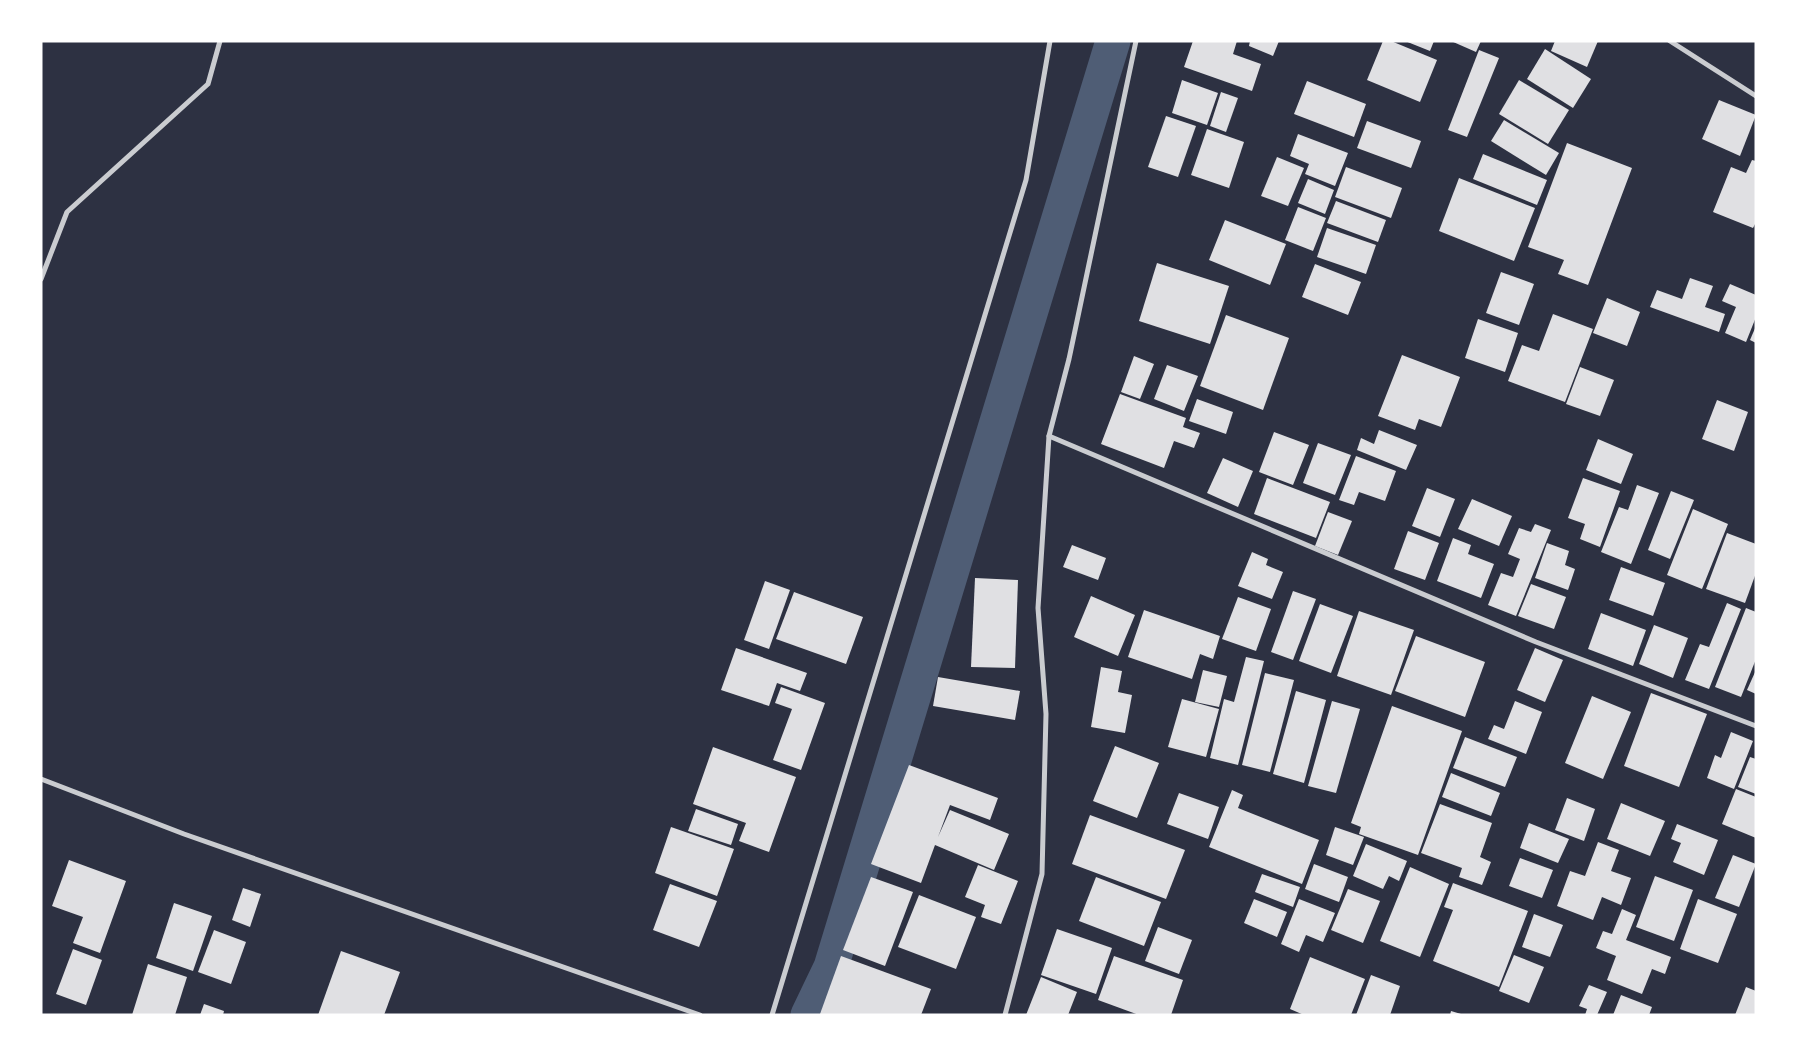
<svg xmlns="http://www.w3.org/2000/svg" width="1797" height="1056" font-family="'Asap Condensed',sans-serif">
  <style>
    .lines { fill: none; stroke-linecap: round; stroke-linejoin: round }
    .canal { stroke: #4f5d75; stroke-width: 35 }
    .building { fill: #e0e0e3 }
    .minor { stroke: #caccd0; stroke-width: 5 }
  </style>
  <rect width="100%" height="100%" fill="#2d3142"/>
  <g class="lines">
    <path class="canal" d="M808,1015L831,967L1113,41"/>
  </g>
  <g class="building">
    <path d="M1193,41H1237L1233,54L1261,64L1252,91L1184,67Z"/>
    <path d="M1250,41H1279L1273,56L1249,46Z"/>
    <path d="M1383,41H1391L1437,60L1420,102L1367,80Z"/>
    <path d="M1405,41H1434L1430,51Z"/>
    <path d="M1451,41H1481L1476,52Z"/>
    <path d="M1555,41H1598L1587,67L1551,51Z"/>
    <path d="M1545,49L1591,79L1573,108L1527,79Z"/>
    <path d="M1479,50L1499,58L1467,137L1448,130Z"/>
    <path d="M1182,80L1218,93L1207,125L1172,113Z"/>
    <path d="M1519,80L1569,110L1548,144L1499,114Z"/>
    <path d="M1307,81L1366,104L1354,137L1294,114Z"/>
    <path d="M1221,92L1238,98L1226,132L1210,126Z"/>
    <path d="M1719,100L1756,115L1740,156L1702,139Z"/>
    <path d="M1166,116L1196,126L1178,177L1148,167Z"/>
    <path d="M1504,120L1559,153L1546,175L1491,141Z"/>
    <path d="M1367,121L1421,141L1411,168L1357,148Z"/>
    <path d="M1207,129L1244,142L1229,188L1191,175Z"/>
    <path d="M1298,134L1348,153L1335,186L1305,174L1309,164L1290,156Z"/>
    <path d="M1567,143L1632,168L1588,285L1558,274L1564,260L1528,247Z"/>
    <path d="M1483,154L1547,180L1537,205L1473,179Z"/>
    <path d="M1277,157L1304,168L1288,206L1261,196Z"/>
    <path d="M1752,160L1756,161V222L1753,228L1713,212L1731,167L1746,173Z"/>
    <path d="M1346,167L1402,188L1391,218L1335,197Z"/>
    <path d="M1459,178L1535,208L1514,261L1439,231Z"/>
    <path d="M1308,179L1334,190L1325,214L1298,203Z"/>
    <path d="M1336,201L1386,220L1378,242L1327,223Z"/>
    <path d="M1298,207L1326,218L1313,251L1285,240Z"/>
    <path d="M1225,220L1286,244L1270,285L1209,260Z"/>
    <path d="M1327,228L1376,245L1366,274L1317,257Z"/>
    <path d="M1157,263L1229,286L1210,344L1139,321Z"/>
    <path d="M1315,264L1361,282L1348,315L1302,297Z"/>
    <path d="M1501,272L1534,284L1519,325L1486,313Z"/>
    <path d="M1690,278L1713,286L1705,307L1725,314L1719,332L1650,307L1657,290L1682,299Z"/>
    <path d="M1730,284L1756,295V317L1746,342L1725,333L1736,307L1722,301Z"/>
    <path d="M1607,298L1640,312L1627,346L1593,333Z"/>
    <path d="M1553,314L1593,329L1565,402L1508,381L1522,345L1539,351Z"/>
    <path d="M1226,315L1289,338L1263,410L1200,386Z"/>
    <path d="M1478,319L1518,333L1505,372L1465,358Z"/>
    <path d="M1756,326V343L1750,340Z"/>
    <path d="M1402,355L1460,377L1441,427L1419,419L1415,430L1378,416Z"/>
    <path d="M1134,356L1154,364L1140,399L1121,392Z"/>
    <path d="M1167,365L1198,376L1184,411L1154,399Z"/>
    <path d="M1580,367L1614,380L1600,416L1566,404Z"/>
    <path d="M1120,394L1186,418L1183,427L1200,433L1194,448L1174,441L1164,468L1101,444Z"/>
    <path d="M1197,399L1233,412L1226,434L1189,421Z"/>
    <path d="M1717,400L1748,412L1734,451L1702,439Z"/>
    <path d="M1379,430L1417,445L1406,470L1357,450L1361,438L1374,444Z"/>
    <path d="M1274,432L1309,445L1293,485L1259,472Z"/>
    <path d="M1598,439L1633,454L1621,484L1586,470Z"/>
    <path d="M1318,443L1351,455L1335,495L1303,483Z"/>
    <path d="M1356,456L1396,471L1385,501L1359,492L1354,505L1339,500Z"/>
    <path d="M1223,458L1253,471L1238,507L1207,493Z"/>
    <path d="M1267,478L1330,502L1316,538L1254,514Z"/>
    <path d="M1583,478L1620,491L1600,547L1580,539L1585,524L1568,518Z"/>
    <path d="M1637,485L1659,493L1631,564L1601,552L1619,507L1628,510Z"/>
    <path d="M1427,488L1455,499L1440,537L1412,526Z"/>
    <path d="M1671,491L1694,500L1670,559L1648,550Z"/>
    <path d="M1472,499L1512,516L1499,546L1458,529Z"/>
    <path d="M1693,509L1728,524L1702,589L1667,575Z"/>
    <path d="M1328,512L1352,521L1338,555L1315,546Z"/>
    <path d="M1535,524L1551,530L1516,616L1488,605L1501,573L1513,577L1520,559L1508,554L1519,528L1531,532Z"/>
    <path d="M1408,531L1439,543L1425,580L1394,569Z"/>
    <path d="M1727,533L1756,544V573L1745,603L1706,589Z"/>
    <path d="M1453,538L1471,545L1468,554L1494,564L1481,598L1437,581Z"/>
    <path d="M1547,543L1569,551L1565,565L1575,569L1568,590L1535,578Z"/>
    <path d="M1072,545L1106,558L1098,580L1063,567Z"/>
    <path d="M1252,552L1268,559L1266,565L1283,572L1272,599L1238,586Z"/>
    <path d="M1621,567L1665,583L1653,616L1609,600Z"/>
    <path d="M975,578L1018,580L1015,668L971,667Z"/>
    <path d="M765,581L790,590L769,649L744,640Z"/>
    <path d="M1531,584L1566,597L1554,629L1518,616Z"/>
    <path d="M1293,591L1316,599L1293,660L1271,652Z"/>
    <path d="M794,592L863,617L846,664L776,639Z"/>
    <path d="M1091,596L1135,615L1118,656L1074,637Z"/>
    <path d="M1238,597L1271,609L1256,651L1222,639Z"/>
    <path d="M1727,603L1741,609L1709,689L1685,680L1700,644L1709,647Z"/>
    <path d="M1320,604L1353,616L1331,673L1299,661Z"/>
    <path d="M1746,608L1756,612V659L1741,697L1715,687Z"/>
    <path d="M1144,610L1220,636L1213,659L1200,654L1192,679L1128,657Z"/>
    <path d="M1359,611L1414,630L1391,695L1337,676Z"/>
    <path d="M1601,613L1646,630L1633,666L1588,649Z"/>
    <path d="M1654,625L1688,638L1673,678L1639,664Z"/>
    <path d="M1416,636L1485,662L1465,717L1395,691Z"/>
    <path d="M736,648L807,673L800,691L777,683L769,706L721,690Z"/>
    <path d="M1535,648L1563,660L1545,702L1517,690Z"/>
    <path d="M1246,657L1264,661L1238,765L1210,758L1224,699L1234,702Z"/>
    <path d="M1101,667L1122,671L1118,692L1132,695L1125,733L1091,727Z"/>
    <path d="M1203,670L1227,676L1219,707L1195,702Z"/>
    <path d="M1756,670V694L1747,690Z"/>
    <path d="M1265,673L1294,680L1270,772L1242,765Z"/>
    <path d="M938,677L1020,691L1015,720L933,706Z"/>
    <path d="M781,687L825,703L801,770L773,760L792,709L775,703Z"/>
    <path d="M1296,691L1326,700L1304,783L1273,774Z"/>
    <path d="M1651,693L1707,714L1679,787L1624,766Z"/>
    <path d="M1592,696L1631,712L1603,779L1565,763Z"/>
    <path d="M1182,699L1219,709L1206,757L1168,747Z"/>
    <path d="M1332,701L1360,709L1336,793L1308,786Z"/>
    <path d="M1515,701L1542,712L1526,754L1488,739L1494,725L1504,729Z"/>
    <path d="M1392,706L1462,731L1418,855L1359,834L1361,827L1351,823Z"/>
    <path d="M1731,732L1753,741L1734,789L1707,778L1715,755L1721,758Z"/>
    <path d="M1465,737L1517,757L1505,787L1453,768Z"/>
    <path d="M1115,746L1159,763L1137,818L1093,801Z"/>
    <path d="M713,747L796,777L769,852L739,841L746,823L693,804Z"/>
    <path d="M1750,757L1756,759V794L1738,787Z"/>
    <path d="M909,765L998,798L990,820L950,805L938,837L950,810L1009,834L994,870L935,845L921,883L871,864Z"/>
    <path d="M1451,773L1500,793L1491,816L1442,797Z"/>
    <path d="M1736,789L1756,797V838L1722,824Z"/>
    <path d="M1232,790L1243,795L1238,808L1319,840L1302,884L1209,847Z"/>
    <path d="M1179,793L1219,807L1208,839L1167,824Z"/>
    <path d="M1567,798L1595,809L1584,841L1555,830Z"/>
    <path d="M1621,803L1665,821L1650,856L1607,839Z"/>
    <path d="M1440,804L1492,823L1480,857L1491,862L1482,885L1459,877L1462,868L1421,853Z"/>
    <path d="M696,809L738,824L731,845L688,831Z"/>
    <path d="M1090,815L1185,850L1166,899L1072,864Z"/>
    <path d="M1529,823L1569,839L1558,863L1520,848Z"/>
    <path d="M1677,824L1718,840L1704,875L1673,862L1681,843L1671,839Z"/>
    <path d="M671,827L734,849L717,896L655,873Z"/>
    <path d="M1335,827L1364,837L1353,865L1326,855Z"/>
    <path d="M1598,842L1619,850L1611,871L1631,878L1621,905L1602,897L1593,920L1557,906L1570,871L1585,876Z"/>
    <path d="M1366,844L1407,861L1399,881L1389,876L1383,889L1353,876Z"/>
    <path d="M1733,855L1756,864L1739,907L1715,898Z"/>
    <path d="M1520,858L1553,870L1542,898L1509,886Z"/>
    <path d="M69,860L126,881L100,953L73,943L83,917L52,906Z"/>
    <path d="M1314,864L1348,877L1339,902L1305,889Z"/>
    <path d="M978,865L1018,881L1001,924L981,917L985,905L965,897Z"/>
    <path d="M1410,867L1449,884L1420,957L1380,941Z"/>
    <path d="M1262,874L1300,887L1293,907L1255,892Z"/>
    <path d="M1655,876L1693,890L1674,941L1636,927Z"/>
    <path d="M871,877L913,892L885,966L843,950Z"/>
    <path d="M1096,877L1161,902L1144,946L1079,921Z"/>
    <path d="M1453,883L1528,911L1499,987L1433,961L1453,910L1444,907Z"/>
    <path d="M670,884L717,901L699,947L653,930Z"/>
    <path d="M243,888L261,894L250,927L232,920Z"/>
    <path d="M1348,889L1380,901L1363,943L1331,930Z"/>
    <path d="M919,895L976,917L956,969L898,947Z"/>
    <path d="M1254,899L1287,912L1277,937L1244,923Z"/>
    <path d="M1299,899L1335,913L1323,942L1306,935L1299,952L1281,944Z"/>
    <path d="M1698,899L1737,914L1718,963L1680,949Z"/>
    <path d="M174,903L212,916L193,971L156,958Z"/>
    <path d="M1622,909L1636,915L1626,940L1671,957L1665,974L1652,969L1642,994L1607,980L1616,956L1596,948L1603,931L1612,934Z"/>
    <path d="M1534,914L1563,925L1550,957L1522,947Z"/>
    <path d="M1158,927L1192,940L1179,974L1145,961Z"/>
    <path d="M1057,929L1112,948L1096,994L1041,975Z"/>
    <path d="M214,930L246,942L231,984L198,972Z"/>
    <path d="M73,949L102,960L86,1005L56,994Z"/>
    <path d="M341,951L400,972L384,1015H318Z"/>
    <path d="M1514,955L1544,967L1529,1003L1499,991Z"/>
    <path d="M841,956L931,989L921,1015L820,1014Z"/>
    <path d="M1114,956L1183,980L1171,1015H1139L1098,1000Z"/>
    <path d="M1310,957L1365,979L1351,1015H1304L1290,1009Z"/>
    <path d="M148,964L187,977L175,1015H132Z"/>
    <path d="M1371,975L1400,986L1390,1015H1356Z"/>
    <path d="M1041,977L1077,992L1068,1015H1026Z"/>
    <path d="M1589,985L1607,992L1597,1015H1585L1587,1009L1579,1006Z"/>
    <path d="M1746,987L1756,991V1015H1735Z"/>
    <path d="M1621,995L1652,1007L1649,1015H1613Z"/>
    <path d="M204,1004L224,1011L223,1015H200Z"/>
    <path d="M1451,1011L1461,1014V1015H1450Z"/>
  </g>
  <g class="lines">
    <g class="minor">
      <path d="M1670,41L1756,96"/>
      <path d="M41,279L67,212L208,84L220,41"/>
      <path d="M1049,436L1536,642L1756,726"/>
      <path d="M41,779L184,834L700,1015"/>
      <path d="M772,1015L1026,180L1050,41"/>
      <path d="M1005,1015L1042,874L1046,714L1038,608L1049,436L1069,359L1136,41"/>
    </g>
  </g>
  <rect width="1797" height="1056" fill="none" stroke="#ffffff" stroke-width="85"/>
</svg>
